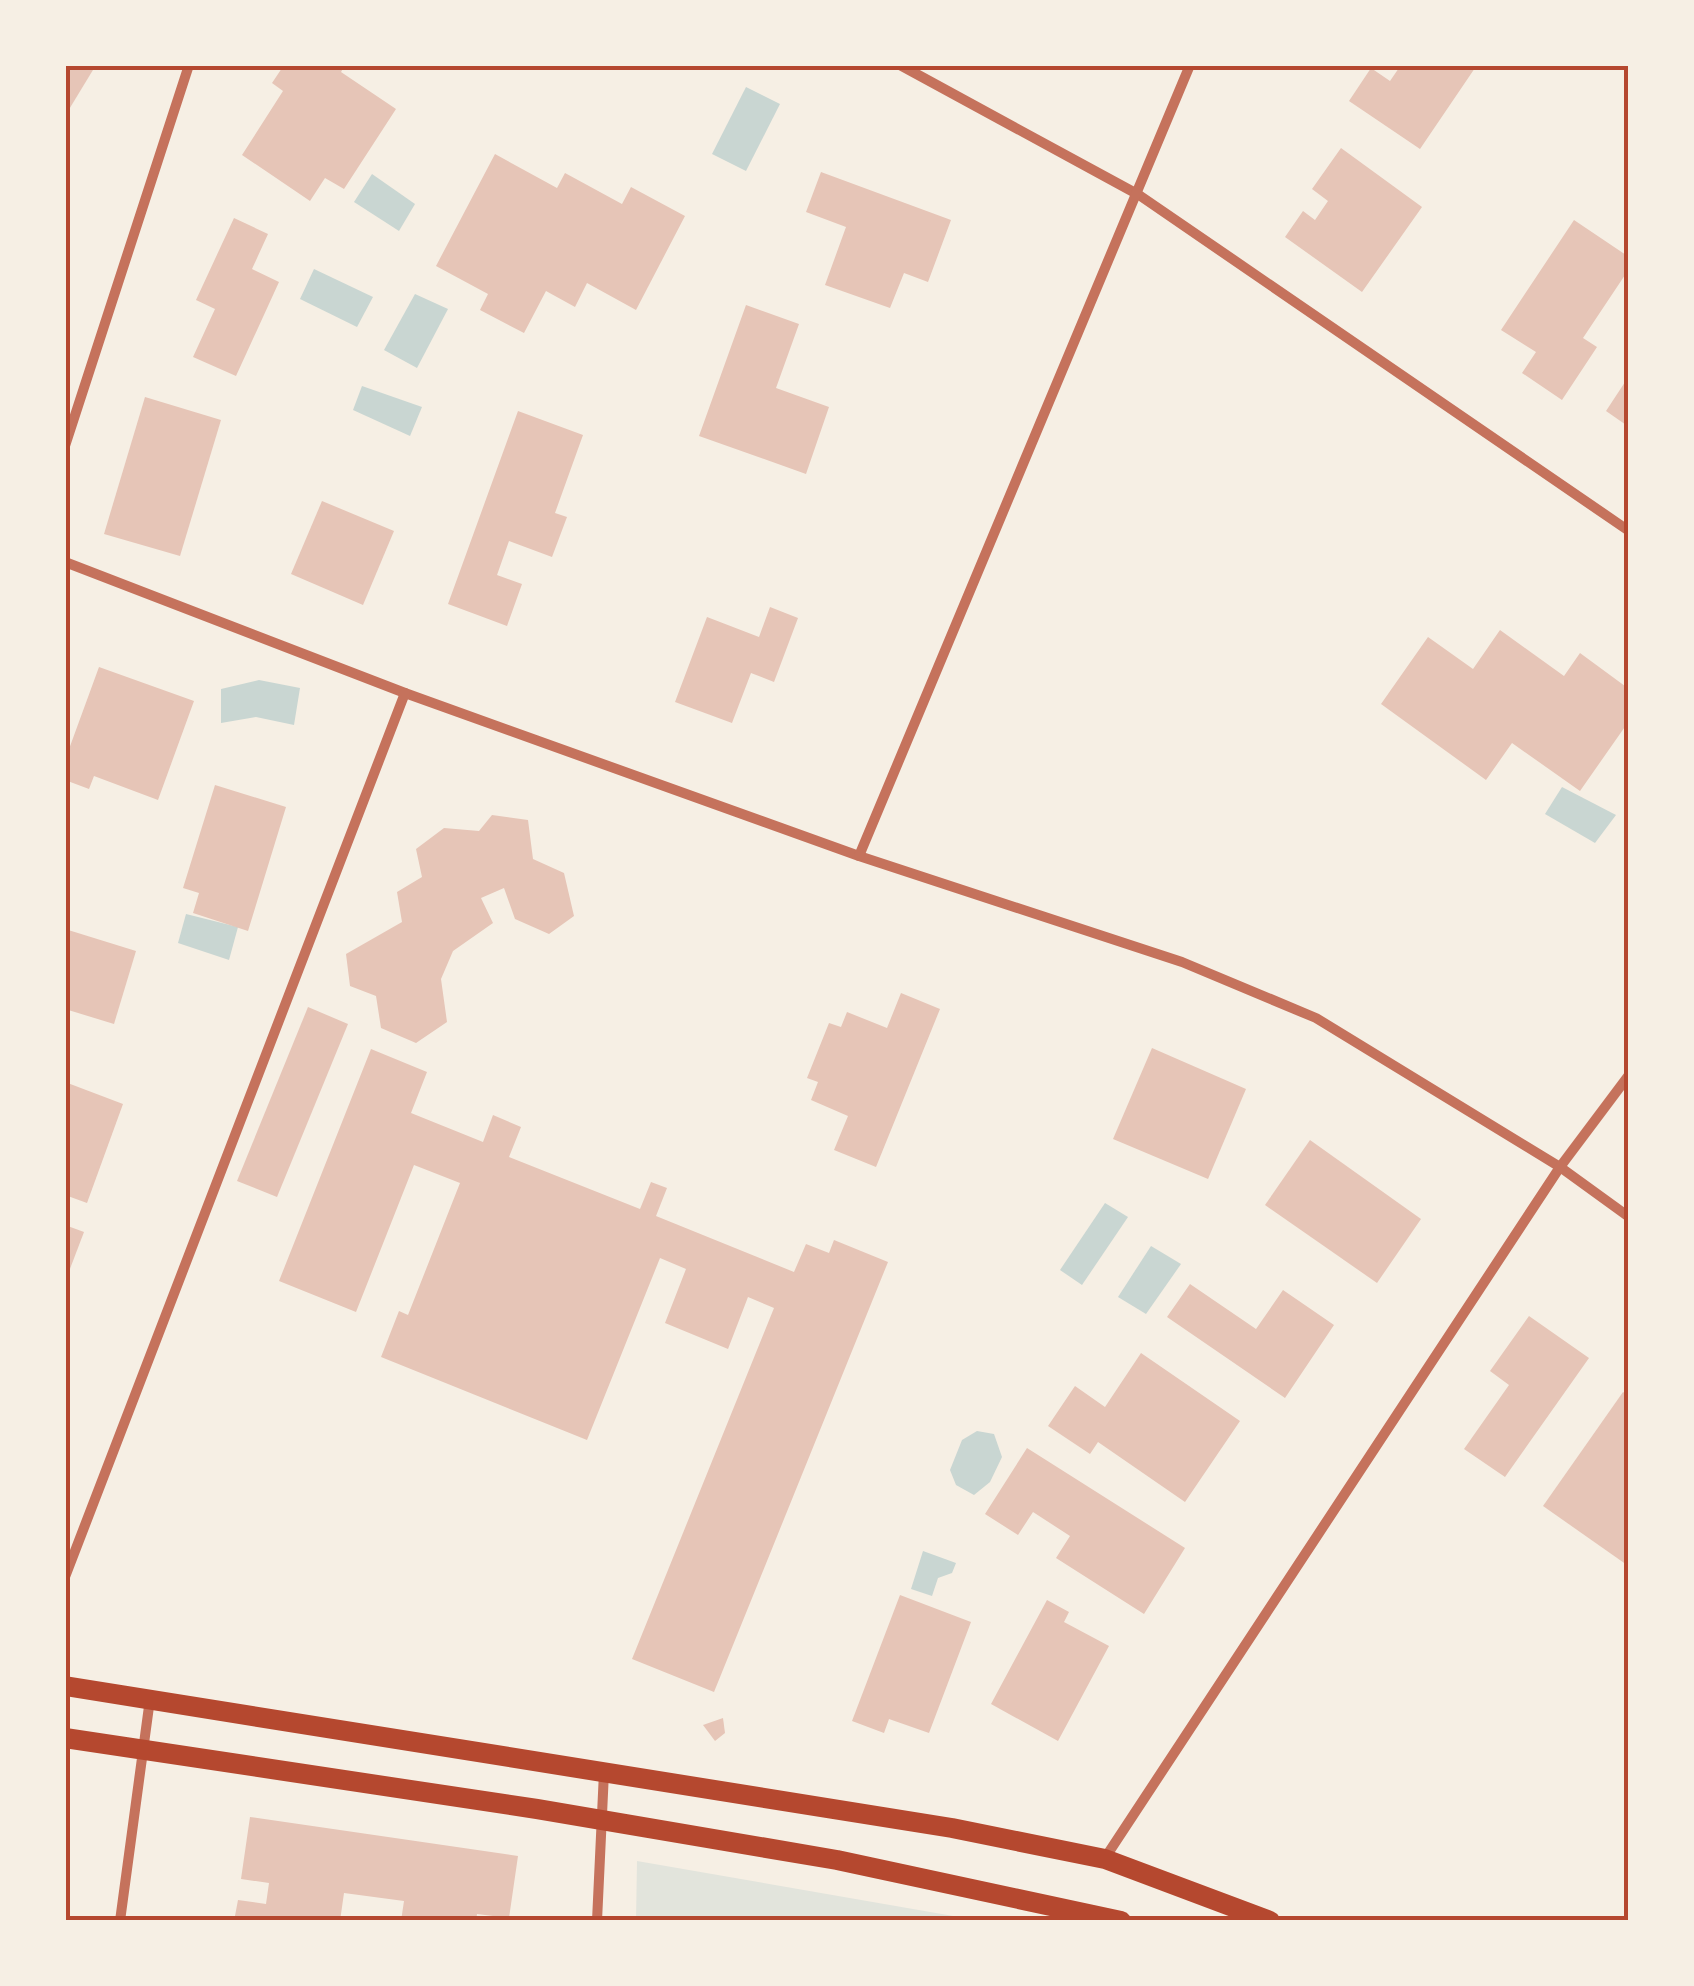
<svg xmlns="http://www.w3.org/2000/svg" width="1694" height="1986" font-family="'Alegreya Sans',sans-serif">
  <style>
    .green { fill: #e2e4dc }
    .water { fill: #c9d6d2 }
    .building { fill: #e6c5b7 }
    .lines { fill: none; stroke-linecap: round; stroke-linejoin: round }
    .minor { stroke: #c5725c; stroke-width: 10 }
    .secondary { stroke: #b5482f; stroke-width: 20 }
    .neatline { fill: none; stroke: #b5482f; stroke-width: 4 }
  </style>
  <rect width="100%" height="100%" fill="#f6efe4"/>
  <path class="green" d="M637,1861L982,1921H636Z"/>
  <g class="water">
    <path d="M746,87L780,104L746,171L712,154Z"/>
    <path d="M372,174L415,204L399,231L354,202Z"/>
    <path d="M314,269L373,297L357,327L300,299Z"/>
    <path d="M415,294L448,309L417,368L384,350Z"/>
    <path d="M362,386L422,407L410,436L353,410Z"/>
    <path d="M259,680L300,688L294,725L256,717L221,723V689Z"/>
    <path d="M1562,787L1616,815L1595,843L1545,814Z"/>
    <path d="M186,914L238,927L229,960L178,943Z"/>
    <path d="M1105,1203L1128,1217L1082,1285L1060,1270Z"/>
    <path d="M1151,1246L1181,1264L1146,1314L1118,1297Z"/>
    <path d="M977,1431L994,1434L1002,1457L990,1482L974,1495L956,1485L950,1470L962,1440Z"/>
    <path d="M923,1551L956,1563L952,1573L938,1578L932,1596L911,1589Z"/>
  </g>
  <g class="building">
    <path d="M65,65H96L65,116Z"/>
    <path d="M284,65H345L341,72L396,109L344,189L325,178L310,201L242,155L283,91L272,83Z"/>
    <path d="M1401,65H1477L1420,149L1349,101L1371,68L1390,81Z"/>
    <path d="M1341,148L1422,207L1362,292L1285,237L1303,211L1315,220L1328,201L1312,189Z"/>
    <path d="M495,154L557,188L565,173L622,204L631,187L685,216L636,310L587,283L575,307L546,291L524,333L480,310L488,294L436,266Z"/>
    <path d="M821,172L951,220L928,282L904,273L890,308L825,285L846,227L806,212Z"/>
    <path d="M234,218L268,234L252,269L279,282L236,376L193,357L215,309L196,300Z"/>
    <path d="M1574,220L1629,257V269L1583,338L1597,347L1562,400L1522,373L1536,352L1501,330Z"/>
    <path d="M746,305L799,324L776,388L829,407L806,474L699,436Z"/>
    <path d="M1629,376V427L1606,411Z"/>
    <path d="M145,397L221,420L180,556L104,534Z"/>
    <path d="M518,411L583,435L555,513L567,517L552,557L509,541L497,575L522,584L507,626L448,604Z"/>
    <path d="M322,501L394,531L363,605L291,574Z"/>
    <path d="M770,607L798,618L774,682L751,673L732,723L675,702L707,617L759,637Z"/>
    <path d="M1500,630L1564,676L1580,653L1629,689V721L1580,791L1512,743L1486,780L1381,704L1428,637L1473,669Z"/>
    <path d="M99,667L194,701L158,800L94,776L89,789L65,780V760Z"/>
    <path d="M215,785L286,807L248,931L193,913L199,893L183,888Z"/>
    <path d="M492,815L528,820L533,859L564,873L574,916L549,934L515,919L504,888L481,898L493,923L453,951L441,979L447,1022L416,1043L381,1028L376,996L350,986L346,954L402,922L397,892L422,877L416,849L444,828L479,831Z"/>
    <path d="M65,929L136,951L114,1024L65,1009Z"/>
    <path d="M901,993L940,1009L876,1167L834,1150L848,1116L811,1100L818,1082L807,1078L829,1023L841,1027L847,1012L887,1028Z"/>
    <path d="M308,1007L348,1024L277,1197L237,1181Z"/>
    <path d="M1152,1048L1246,1089L1208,1179L1113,1139Z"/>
    <path d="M371,1049L427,1072L411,1113L483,1142L493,1115L521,1127L509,1157L640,1209L651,1182L667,1188L656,1216L794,1272L806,1244L829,1253L834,1240L888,1262L714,1692L632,1659L774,1308L748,1297L728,1349L665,1323L686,1269L660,1258L587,1440L381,1357L399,1311L408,1315L460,1183L414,1165L356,1312L279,1281Z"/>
    <path d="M65,1082L123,1104L87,1203L65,1195Z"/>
    <path d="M1310,1140L1421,1219L1377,1283L1265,1205Z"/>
    <path d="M65,1225L84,1232L65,1282Z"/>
    <path d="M1190,1284L1256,1329L1283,1290L1334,1325L1285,1398L1167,1317Z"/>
    <path d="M1529,1316L1589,1358L1505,1477L1464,1449L1509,1385L1490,1371Z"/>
    <path d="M1141,1353L1240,1421L1185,1502L1098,1442L1090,1454L1048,1426L1075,1386L1105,1407Z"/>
    <path d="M1623,1392L1629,1396L1627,1565L1543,1506Z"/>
    <path d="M1027,1448L1185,1548L1144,1614L1056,1558L1070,1536L1033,1512L1018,1535L985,1514Z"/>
    <path d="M900,1595L971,1622L929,1733L889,1719L884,1733L852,1721Z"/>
    <path d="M1047,1600L1069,1612L1064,1622L1109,1646L1058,1741L991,1704Z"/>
    <path d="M723,1718L725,1733L715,1741L703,1725Z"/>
    <path d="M250,1817L518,1856L509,1918L477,1914L476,1921H401L404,1901L344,1893L340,1921H234L238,1900L266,1904L269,1883L241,1879Z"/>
  </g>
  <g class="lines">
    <g class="minor">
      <path d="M900,65L1139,195L1629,531"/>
      <path d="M65,446L189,65"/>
      <path d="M65,562L405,693L859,856L1182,962L1316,1018L1560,1167L1629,1217"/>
      <path d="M859,856L1190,65"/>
      <path d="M65,1577L405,693"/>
      <path d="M1105,1858L1560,1167L1629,1075"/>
      <path d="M120,1921L150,1699"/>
      <path d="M597,1921L604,1772"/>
    </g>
    <g class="secondary">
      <path d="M65,1686L952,1828L1105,1859L1270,1921"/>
      <path d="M65,1738L537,1809L837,1860L1121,1921"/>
    </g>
  </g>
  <rect width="1694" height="1986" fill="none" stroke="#f6efe4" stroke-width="135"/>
  <rect x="68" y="68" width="1558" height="1850" class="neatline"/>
</svg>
